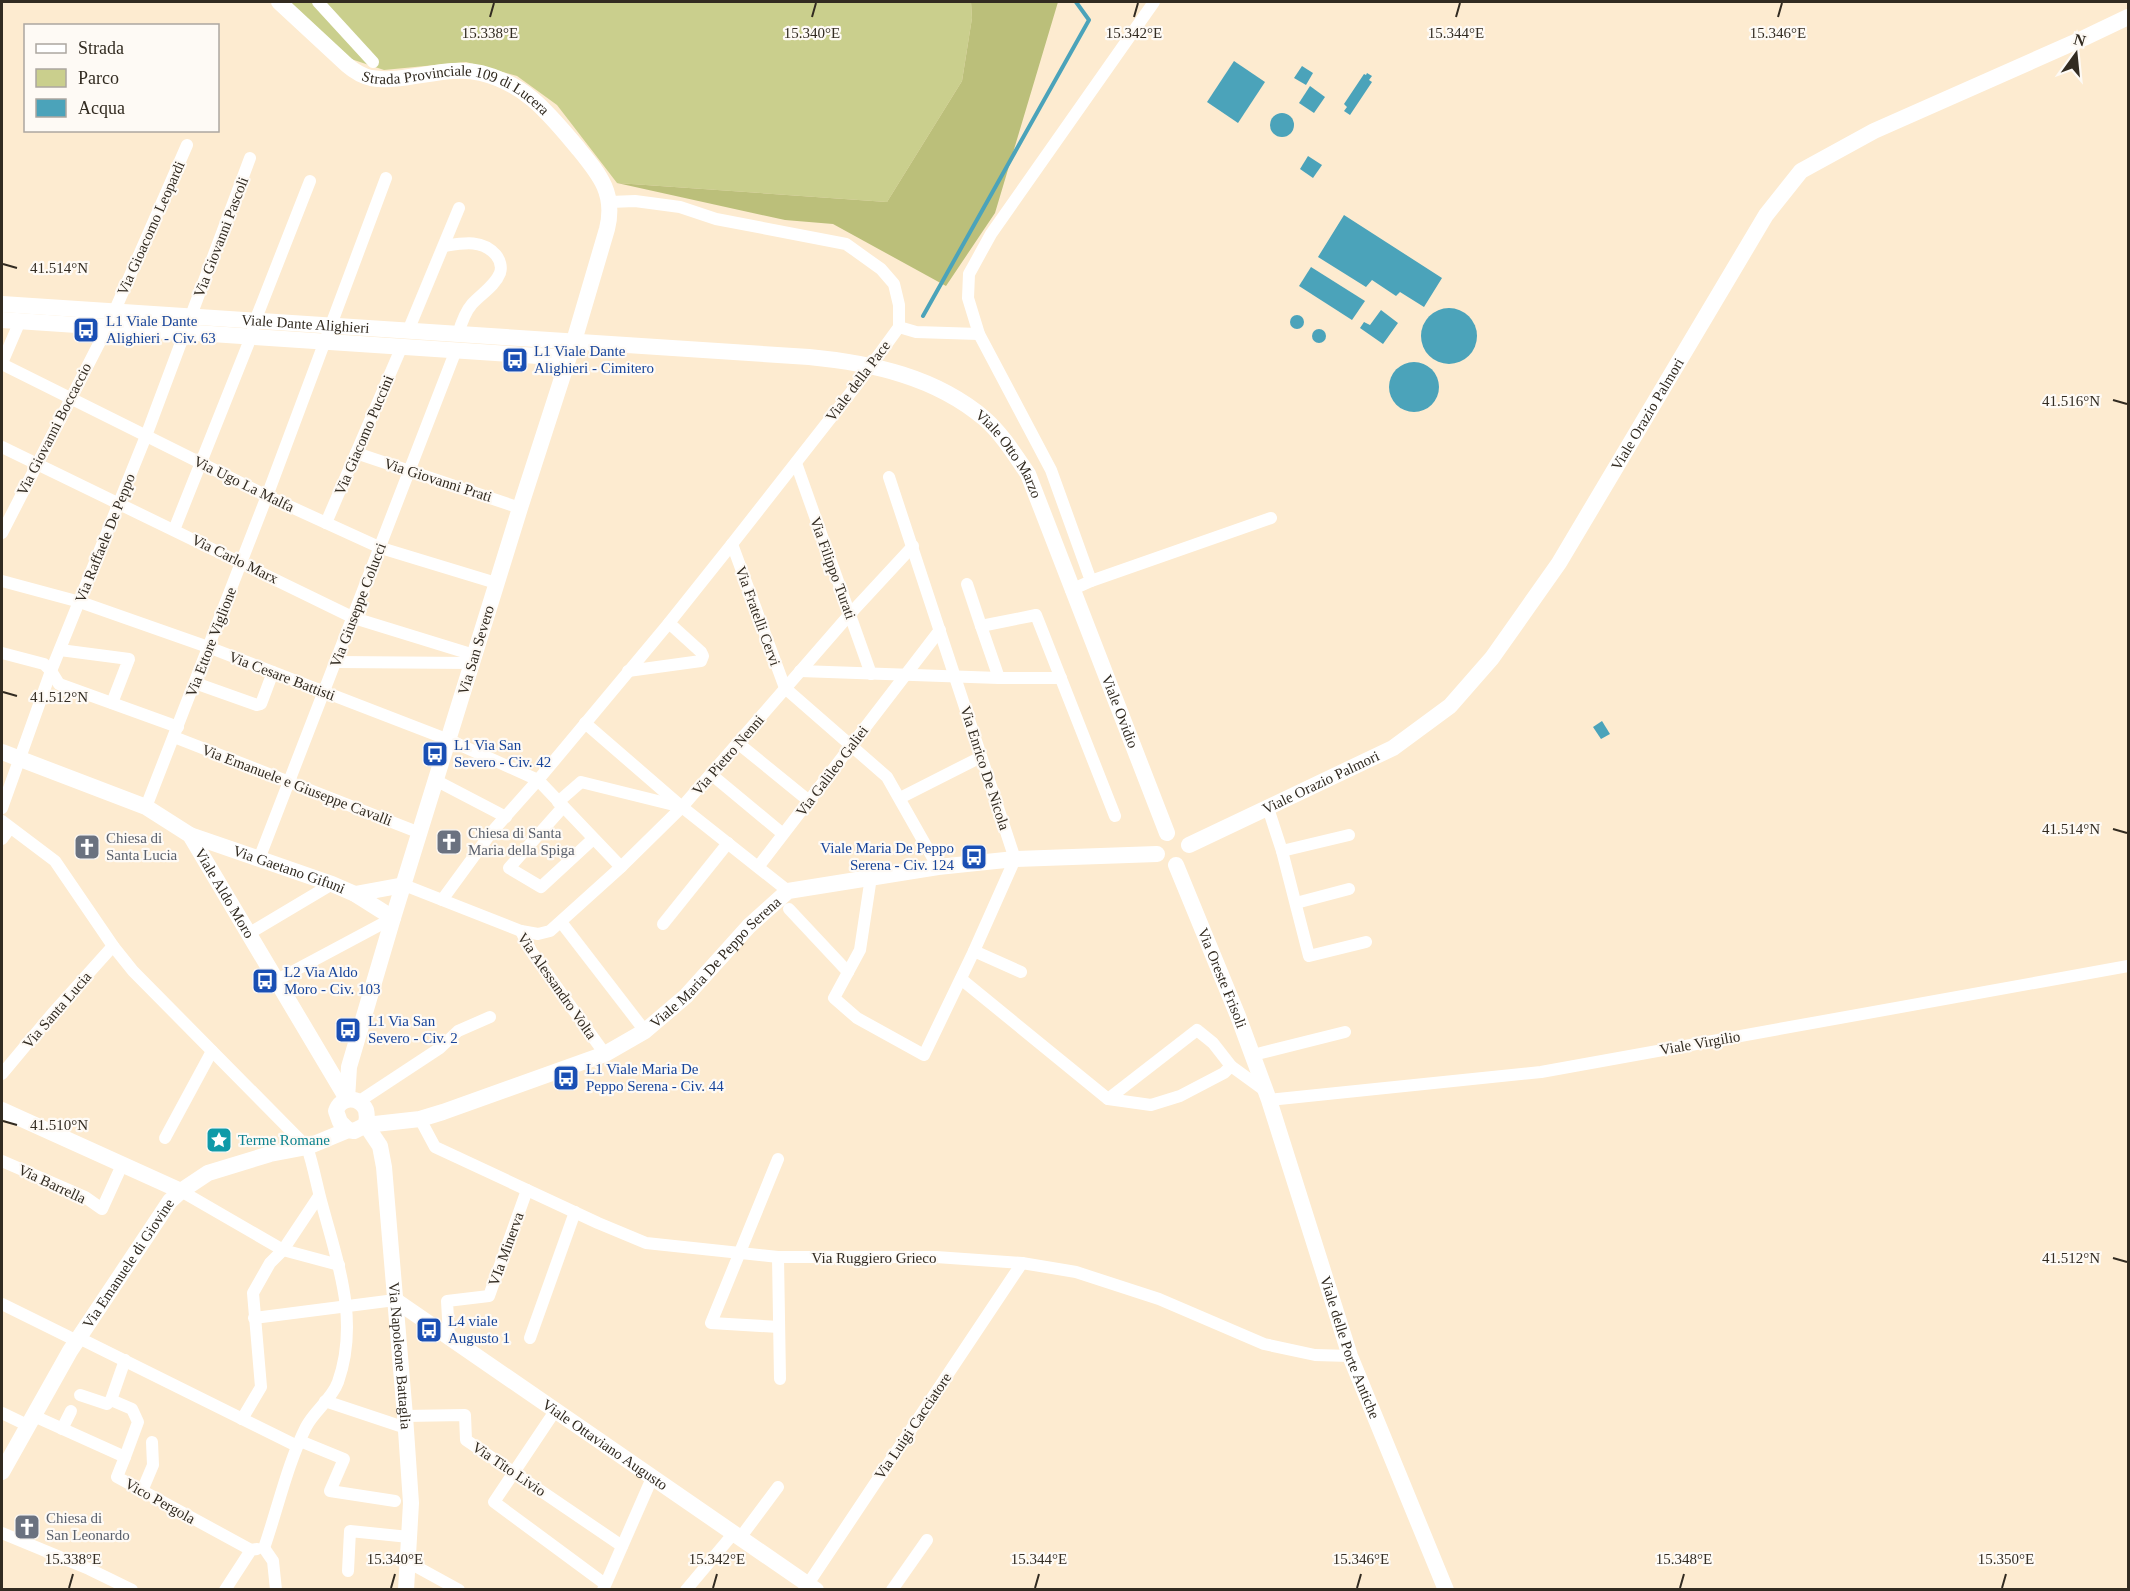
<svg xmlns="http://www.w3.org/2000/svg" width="2130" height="1591" font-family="Georgia,serif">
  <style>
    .green { fill: #cacf8d }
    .forest { fill: #bbbf7a }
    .water { fill: #4ba3ba }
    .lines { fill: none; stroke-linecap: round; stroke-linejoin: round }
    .stream { stroke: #4ba3ba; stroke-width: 4 }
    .street { stroke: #fff; stroke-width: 12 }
    .secondary { stroke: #fff; stroke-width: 16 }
    .ticks { fill: none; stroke: #322b21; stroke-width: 2 }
    .labels { text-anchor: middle; stroke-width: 4.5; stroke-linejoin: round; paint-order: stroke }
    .street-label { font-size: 15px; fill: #322b21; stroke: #fefaf5 }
    .transit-label { font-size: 15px; fill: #164399; stroke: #fefaf5; text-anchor: start }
    .worship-label { font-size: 15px; fill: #5b616d; stroke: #fefaf5; text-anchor: start }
    .culture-label { font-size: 15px; fill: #0d838f; stroke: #fefaf5; text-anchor: start }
    .ticks-label { font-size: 15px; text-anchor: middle; fill: #322b21; stroke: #fefaf5; stroke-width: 4.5; stroke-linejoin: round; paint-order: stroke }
  </style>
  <rect width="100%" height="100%" fill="#fdebd0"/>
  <path class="green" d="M288,2H971L972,18L962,81L887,202L617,183L557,105L517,76L466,62L384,70L351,59Z"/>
  <path class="forest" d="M971,2H1058L995,213L946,286L833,224L785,220L617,183L887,202L962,81L972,18Z"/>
  <g class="water">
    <path d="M1234,61L1265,82L1238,123L1207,102Z"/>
    <path d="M1302,66L1313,73L1306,85L1294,78Z"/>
    <path d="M1367,73L1372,76L1369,80L1372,82L1350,115L1344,111L1347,107L1344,104L1364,74L1366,75Z"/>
    <path d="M1310,86L1325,97L1314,113L1299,103Z"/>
    <circle cx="1282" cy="125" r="12"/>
    <path d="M1308,156L1322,165L1313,178L1300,169Z"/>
    <path d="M1344,215L1442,278L1424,307L1400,292L1396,296L1372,280L1366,287L1318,257Z"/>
    <path d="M1311,267L1365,301L1352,320L1299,286Z"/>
    <circle cx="1449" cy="336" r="28"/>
    <path d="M1381,310L1398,323L1383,344L1360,328L1364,322L1370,325Z"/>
    <circle cx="1297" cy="322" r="7"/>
    <circle cx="1319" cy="336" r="7"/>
    <circle cx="1414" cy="387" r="25"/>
    <path d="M1602,721L1610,734L1601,739L1593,727Z"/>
  </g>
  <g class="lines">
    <path class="stream" d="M923,316L1089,20L1076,2"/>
    <g class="street">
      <path d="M318,2L373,62"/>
      <path d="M444,246C463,243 482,239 496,255C500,260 502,267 500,273C495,286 481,294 472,304C465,312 461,324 458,334"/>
      <path d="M899,327L916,332L979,334"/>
      <path d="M408,331L459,208"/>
      <path d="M2,363L20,321"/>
      <path d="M2,364L267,496L381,548L496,583"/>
      <path d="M2,447L354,618L474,655"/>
      <path d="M356,453L520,508"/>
      <path d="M796,463L871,674"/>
      <path d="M326,523L402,346"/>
      <path d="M174,530L251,337L255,321L310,181"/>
      <path d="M2,533L108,326L187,145"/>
      <path d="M732,544L785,688L887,777L938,867"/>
      <path d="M2,581L80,602L208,647L449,740L538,780L621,867"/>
      <path d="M1091,581L1271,518"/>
      <path d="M967,584L981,626"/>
      <path d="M1071,590L1091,581L1051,470L979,334L968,298L969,274L991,234L1154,2"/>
      <path d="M60,650L129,659L112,703"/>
      <path d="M2,653L44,664L51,671L59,684L178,727"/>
      <path d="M337,662L472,663"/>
      <path d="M628,671L701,661L703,656L701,652L669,623"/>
      <path d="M800,671L999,678L981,626L1036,615L1115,816"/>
      <path d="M999,678H1061"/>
      <path d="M195,683L257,705L261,704L273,672"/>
      <path d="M585,723L682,807L788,891"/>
      <path d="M174,737L420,833"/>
      <path d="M739,744L809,801"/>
      <path d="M712,775L783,834"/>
      <path d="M437,781L506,817"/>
      <path d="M900,798L981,757"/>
      <path d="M558,802L581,782L678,806"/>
      <path d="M146,807L267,496L386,178"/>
      <path d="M563,807L509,868L541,887L593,839"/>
      <path d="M2,808L51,671L146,436L250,158"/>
      <path d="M1268,808L1282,851L1309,956L1366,942"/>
      <path d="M2,821L55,861L113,946L133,971L307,1147C314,1167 317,1188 323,1208C339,1267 359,1322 338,1382C332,1399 314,1411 306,1427C287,1465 278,1508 264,1548"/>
      <path d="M2,839L10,828"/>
      <path d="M1282,851L1349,835"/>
      <path d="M259,859L456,350"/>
      <path d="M758,867L940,630"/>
      <path d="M871,877L860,950L834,998L857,1018L924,1055L974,951L1015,859L889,477"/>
      <path d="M404,885L521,931L538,934L550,931L621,867L682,807L850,614L913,546"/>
      <path d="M442,900L491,833L538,780L669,623L732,544L859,382L899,327V305L894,284L881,269L846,244L716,219L680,207L635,201L610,202"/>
      <path d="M1296,903L1349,889"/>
      <path d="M789,909L848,972"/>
      <path d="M561,922L645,1031"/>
      <path d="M663,924L728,843"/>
      <path d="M521,931L531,951L605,1054"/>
      <path d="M248,934L332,884"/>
      <path d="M974,951L1021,972"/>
      <path d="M961,979L1108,1099L1151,1105L1180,1096L1224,1073L1231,1066L1264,1090"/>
      <path d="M275,981L393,918"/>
      <path d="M1253,1055L1345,1032"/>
      <path d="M2,1074L52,1014L113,946"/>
      <path d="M1108,1099L1197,1030L1213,1043L1231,1066"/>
      <path d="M1269,1100L1541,1072L2128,966"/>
      <path d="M358,1102L440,1048L458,1031L490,1017"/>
      <path d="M420,1119L435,1147L598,1223L646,1243L778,1257H936L1022,1263L1076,1272L1159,1299L1264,1344L1315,1355L1350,1356"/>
      <path d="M165,1138L212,1051"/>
      <path d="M778,1159L711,1323L779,1327"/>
      <path d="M2,1161L85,1197L102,1209L122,1165"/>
      <path d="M181,1191L283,1250L339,1265"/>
      <path d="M778,1257L780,1379"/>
      <path d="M2,1304L77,1341"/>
      <path d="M254,1318L395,1300"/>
      <path d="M449,1336L447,1301L489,1296L527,1190"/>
      <path d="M79,1338L297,1446"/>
      <path d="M530,1338L575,1212"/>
      <path d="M125,1360L111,1400L132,1409L138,1422L125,1457"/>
      <path d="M80,1395L107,1404L111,1400"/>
      <path d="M325,1401L406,1428"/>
      <path d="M555,1411L494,1502L605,1584"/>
      <path d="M2,1413L29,1426"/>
      <path d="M34,1416L125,1457L117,1477L251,1550"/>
      <path d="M405,1416L465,1415L466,1440L622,1546"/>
      <path d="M242,1419L261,1387L253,1293L270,1263L283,1250L319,1196"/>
      <path d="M62,1429L71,1411"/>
      <path d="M300,1441L344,1459L330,1491L395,1501"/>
      <path d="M142,1491L153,1465L152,1442"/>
      <path d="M2,1533L89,1569L132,1590"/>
      <path d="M740,1538L778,1487"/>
      <path d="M264,1548L273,1561L276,1590"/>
      <path d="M408,1562L459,1590"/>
      <path d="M348,1571L350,1531L409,1537"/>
      <path d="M225,1590L251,1550L257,1549"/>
      <path d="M603,1590L652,1478"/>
      <path d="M686,1590L733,1534"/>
      <path d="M804,1590L1022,1263"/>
      <path d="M892,1590L927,1540"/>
    </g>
    <g class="secondary">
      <path id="s1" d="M279,2L347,65C354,71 362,76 371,78C406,84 446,64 481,73C526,84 549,114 577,147C599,174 616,193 607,229L574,341L520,508L393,918L349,1067L347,1099"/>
      <path id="s2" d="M2,304L809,357C872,363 936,377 985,419C1002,434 1015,455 1028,474L1167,833"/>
      <path d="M2,320L568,358"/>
      <path id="s3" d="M2,752L146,807L190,835L347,1099"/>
      <path id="s4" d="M190,835L332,884L355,894L393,918"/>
      <path id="s5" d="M1189,845L1393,748L1450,706L1492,658L1559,563L1766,215L1801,171L1874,131L2084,38L2128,17"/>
      <path id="s6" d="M1176,865L1238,1016L1269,1100L1350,1356L1446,1590"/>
      <path d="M355,894L404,885"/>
      <path d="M2,1110L181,1191"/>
      <path id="s7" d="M366,1125L380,1146L384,1167L405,1416L411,1503L406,1590"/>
      <path d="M348,1130L340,1122L336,1111C341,1096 359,1096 366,1110C367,1114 367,1120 366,1125"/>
      <path id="s8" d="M395,1300L816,1590"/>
      <path id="s9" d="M2,1472L70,1351L170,1201L181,1191L208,1173L270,1154L307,1147L348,1130L354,1131L366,1125L420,1119L443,1112L605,1054L645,1031L686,996L749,926L788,891L938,867L1015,859L1157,854"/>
    </g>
  </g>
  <path class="ticks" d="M490,17L494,3M812,17L816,3M1134,17L1138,3M1456,17L1460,3M1778,17L1782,3M3,264L17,268M2113,400L2127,404M3,692L17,696M2113,829L2127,833M3,1121L17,1125M2113,1258L2127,1262M69,1588L73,1574M391,1588L395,1574M713,1588L717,1574M1035,1588L1039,1574M1357,1588L1361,1574M1680,1588L1684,1574M2002,1588L2006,1574"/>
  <defs>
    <g id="bus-square" transform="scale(1.35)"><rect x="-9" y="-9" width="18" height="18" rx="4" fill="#1a4fb4" stroke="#fefaf5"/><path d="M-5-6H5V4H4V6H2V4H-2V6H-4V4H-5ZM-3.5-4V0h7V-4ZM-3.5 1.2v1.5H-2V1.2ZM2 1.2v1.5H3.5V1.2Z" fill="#fff"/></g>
    <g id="church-square" transform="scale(1.35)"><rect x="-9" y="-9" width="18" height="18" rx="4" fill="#6b7280" stroke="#fefaf5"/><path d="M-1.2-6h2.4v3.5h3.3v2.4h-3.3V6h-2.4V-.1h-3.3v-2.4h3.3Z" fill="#fff"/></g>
    <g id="sight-square" transform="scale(1.35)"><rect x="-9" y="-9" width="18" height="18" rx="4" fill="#0f9aa8" stroke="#fefaf5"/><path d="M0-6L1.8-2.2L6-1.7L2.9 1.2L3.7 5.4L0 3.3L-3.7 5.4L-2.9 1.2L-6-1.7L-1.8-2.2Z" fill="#fff"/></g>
  </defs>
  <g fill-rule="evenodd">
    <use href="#bus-square" x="86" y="330"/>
    <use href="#bus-square" x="515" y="360"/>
    <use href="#bus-square" x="435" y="754"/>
    <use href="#church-square" x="449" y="842"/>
    <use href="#church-square" x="87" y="847"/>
    <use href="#bus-square" x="974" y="857"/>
    <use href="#bus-square" x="265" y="981"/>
    <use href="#bus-square" x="348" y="1030"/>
    <use href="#bus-square" x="566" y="1078"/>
    <use href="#sight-square" x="219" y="1140"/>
    <use href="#bus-square" x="429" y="1330"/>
    <use href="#church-square" x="27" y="1527"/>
  </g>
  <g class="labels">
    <g class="street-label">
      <text dy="5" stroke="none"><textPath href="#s1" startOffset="210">Strada Provinciale 109 di Lucera</textPath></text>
      <text transform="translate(151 228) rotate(-66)" y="5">Via Gioacomo Leopardi</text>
      <text transform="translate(221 237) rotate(-69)" y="5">Via Giovanni Pascoli</text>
      <text dy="5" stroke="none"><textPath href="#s2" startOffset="304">Viale Dante Alighieri</textPath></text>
      <text transform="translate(858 381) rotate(-53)" y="5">Viale della Pace</text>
      <text dy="5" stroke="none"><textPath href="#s5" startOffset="650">Viale Orazio Palmori</textPath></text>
      <text transform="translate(54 429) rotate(-63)" y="5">Via Giovanni Boccaccio</text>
      <text transform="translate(364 435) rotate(-67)" y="5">Via Giacomo Puccini</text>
      <text dy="5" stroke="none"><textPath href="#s2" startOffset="1041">Viale Otto Marzo</textPath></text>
      <text transform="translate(438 480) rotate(18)" y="5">Via Giovanni Prati</text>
      <text transform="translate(244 484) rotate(26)" y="5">Via Ugo La Malfa</text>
      <text transform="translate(105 538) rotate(-68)" y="5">Via Raffaele De Peppo</text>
      <text transform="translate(235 559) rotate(26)" y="5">Via Carlo Marx</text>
      <text transform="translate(833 568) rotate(70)" y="5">Via Filippo Turati</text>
      <text transform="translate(358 605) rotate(-69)" y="5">Via Giuseppe Colucci</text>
      <text transform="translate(758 616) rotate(70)" y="5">Via Fratelli Cervi</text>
      <text transform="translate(211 642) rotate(-69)" y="5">Via Ettore Viglione</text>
      <text transform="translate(476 650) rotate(-73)" y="5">Via San Severo</text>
      <text transform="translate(282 676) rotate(21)" y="5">Via Cesare Battisti</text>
      <text dy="5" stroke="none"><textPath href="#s2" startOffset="1323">Viale Ovidio</textPath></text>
      <text transform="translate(728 755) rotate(-49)" y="5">Via Pietro Nenni</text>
      <text transform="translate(985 768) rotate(72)" y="5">Via Enrico De Nicola</text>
      <text transform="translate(832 771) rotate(-53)" y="5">Via Galileo Galiei</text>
      <text dy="5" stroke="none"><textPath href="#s5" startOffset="146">Viale Orazio Palmori</textPath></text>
      <text transform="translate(297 785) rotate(21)" y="5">Via Emanuele e Giuseppe Cavalli</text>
      <text dy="5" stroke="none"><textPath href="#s4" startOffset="105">Via Gaetano Gifuni</textPath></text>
      <text dy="5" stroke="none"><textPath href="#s3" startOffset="274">Viale Aldo Moro</textPath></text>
      <text dy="5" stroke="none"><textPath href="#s9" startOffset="928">Viale Maria De Peppo Serena</textPath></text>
      <text dy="5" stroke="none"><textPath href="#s6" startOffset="122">Via Oreste Frisoli</textPath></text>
      <text transform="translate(557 986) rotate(55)" y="5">Via Alessandro Volta</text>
      <text transform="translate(57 1010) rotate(-49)" y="5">Via Santa Lucia</text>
      <text transform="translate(1700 1043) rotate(-10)" y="5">Viale Virgilio</text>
      <text transform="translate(52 1184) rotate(25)" y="5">Via Barrella</text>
      <text transform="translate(506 1249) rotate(-70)" y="5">VIa Minerva</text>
      <text x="874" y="1263">Via Ruggiero Grieco</text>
      <text dy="5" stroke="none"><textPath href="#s9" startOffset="244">Via Emanuele di Giovine</textPath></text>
      <text dy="5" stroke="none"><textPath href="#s6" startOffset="513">Viale delle Porte Antiche</textPath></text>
      <text dy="5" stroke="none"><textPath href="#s7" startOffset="236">Via Napoleone Battaglia</textPath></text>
      <text transform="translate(913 1426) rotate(-56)" y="5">Via Luigi Cacciatore</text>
      <text dy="5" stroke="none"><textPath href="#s8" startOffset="255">Viale Ottaviano Augusto</textPath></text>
      <text transform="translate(509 1469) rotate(34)" y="5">Via Tito Livio</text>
      <text transform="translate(160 1501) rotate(29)" y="5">Vico Pergola</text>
    </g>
    <g class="transit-label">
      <text x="106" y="326">L1 Viale Dante<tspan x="106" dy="17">Alighieri - Civ. 63</tspan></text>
      <text x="534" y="356">L1 Viale Dante<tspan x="534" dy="17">Alighieri - Cimitero</tspan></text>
      <text x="454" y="750">L1 Via San<tspan x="454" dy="17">Severo - Civ. 42</tspan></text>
      <text x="954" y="853" text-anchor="end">Viale Maria De Peppo<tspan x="954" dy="17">Serena - Civ. 124</tspan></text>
      <text x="284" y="977">L2 Via Aldo<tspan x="284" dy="17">Moro - Civ. 103</tspan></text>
      <text x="368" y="1026">L1 Via San<tspan x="368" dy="17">Severo - Civ. 2</tspan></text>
      <text x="586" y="1074">L1 Viale Maria De<tspan x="586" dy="17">Peppo Serena - Civ. 44</tspan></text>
      <text x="448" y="1326">L4 viale<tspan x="448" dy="17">Augusto 1</tspan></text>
    </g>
    <g class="worship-label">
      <text x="468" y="838">Chiesa di Santa<tspan x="468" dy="17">Maria della Spiga</tspan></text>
      <text x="106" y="843">Chiesa di<tspan x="106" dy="17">Santa Lucia</tspan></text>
      <text x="46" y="1523">Chiesa di<tspan x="46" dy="17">San Leonardo</tspan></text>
    </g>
    <g class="culture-label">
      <text x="238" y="1145">Terme Romane</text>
    </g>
  </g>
  <g class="ticks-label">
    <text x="490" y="38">15.338°E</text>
    <text x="812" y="38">15.340°E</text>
    <text x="1134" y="38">15.342°E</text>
    <text x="1456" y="38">15.344°E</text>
    <text x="1778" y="38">15.346°E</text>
    <text x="59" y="273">41.514°N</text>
    <text x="2071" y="406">41.516°N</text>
    <text x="59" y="702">41.512°N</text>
    <text x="2071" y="834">41.514°N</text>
    <text x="59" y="1130">41.510°N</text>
    <text x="2071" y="1263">41.512°N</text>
    <text x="73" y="1564">15.338°E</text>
    <text x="395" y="1564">15.340°E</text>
    <text x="717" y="1564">15.342°E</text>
    <text x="1039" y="1564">15.344°E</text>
    <text x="1361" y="1564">15.346°E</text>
    <text x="1684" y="1564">15.348°E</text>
    <text x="2006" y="1564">15.350°E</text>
  </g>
  <rect width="2130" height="1591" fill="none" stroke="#322b21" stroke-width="6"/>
  <rect x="24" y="24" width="195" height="108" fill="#fefaf5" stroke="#aca7a0" stroke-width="1.5"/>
  <rect x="36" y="44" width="30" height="9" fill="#ffffff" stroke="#aca7a0" stroke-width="1.5"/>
  <text x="78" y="54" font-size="18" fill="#322b21">Strada</text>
  <rect x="36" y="69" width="30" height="18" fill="#cacf8d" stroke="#aca7a0" stroke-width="1.5"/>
  <text x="78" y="84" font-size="18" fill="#322b21">Parco</text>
  <rect x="36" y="99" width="30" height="18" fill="#4ba3ba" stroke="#aca7a0" stroke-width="1.5"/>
  <text x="78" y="114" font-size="18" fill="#322b21">Acqua</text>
  <g transform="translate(2076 54) rotate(15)" stroke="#fefaf5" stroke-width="4.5" paint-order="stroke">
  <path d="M0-4.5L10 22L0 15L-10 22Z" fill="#322b21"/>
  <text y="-9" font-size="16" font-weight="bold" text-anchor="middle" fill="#322b21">N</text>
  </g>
</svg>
